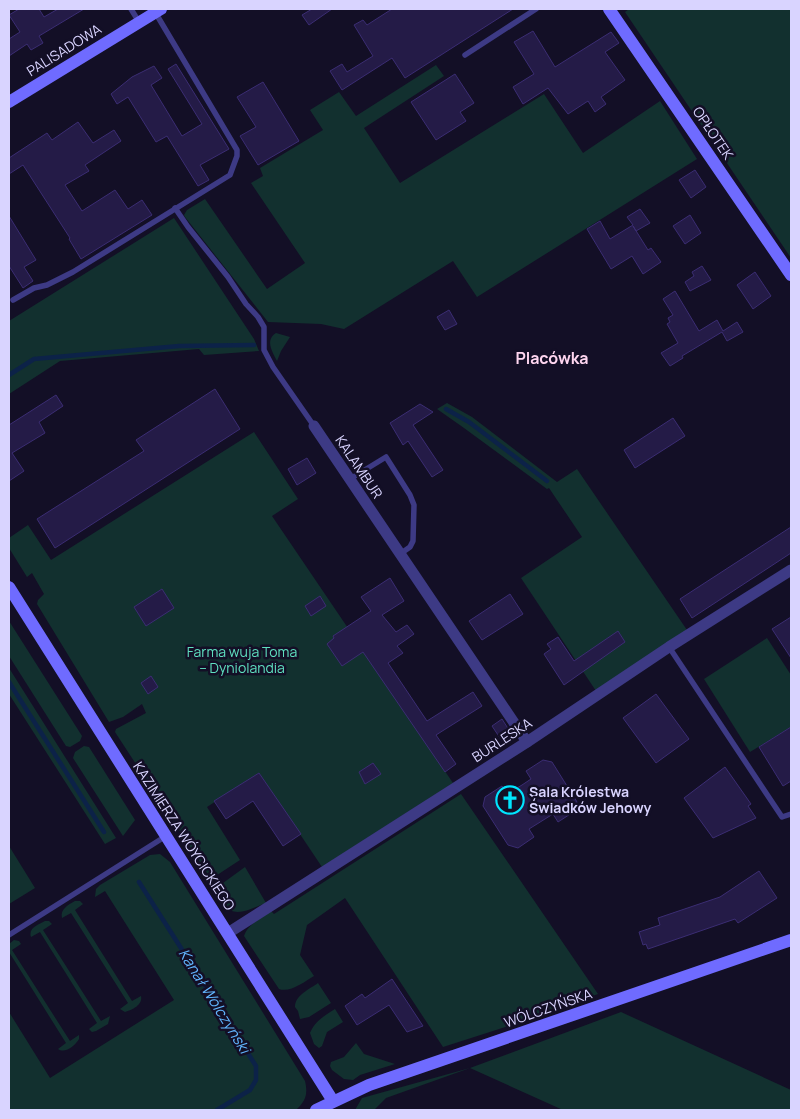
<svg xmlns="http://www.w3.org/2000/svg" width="800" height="1119" font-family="Manrope,sans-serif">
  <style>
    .green { fill: #12302f }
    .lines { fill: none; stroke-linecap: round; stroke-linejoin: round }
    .stream { stroke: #0c2248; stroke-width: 4.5 }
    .building { fill: #241b47; stroke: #3b2d73 }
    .lane { stroke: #3d3a85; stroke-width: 5.5 }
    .street { stroke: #3d3a85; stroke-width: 11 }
    .secondary { stroke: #6f6bff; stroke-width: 12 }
    .labels { text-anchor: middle; stroke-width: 5; stroke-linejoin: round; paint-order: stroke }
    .street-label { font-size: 14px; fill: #d9d4ff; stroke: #130f26 }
    .park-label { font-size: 14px; fill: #5fe0c0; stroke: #130f26 }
    .poi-label { font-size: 14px; font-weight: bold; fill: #d9d4ff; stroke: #130f26; text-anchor: start }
    .water-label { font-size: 15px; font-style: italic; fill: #62b6ff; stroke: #130f26 }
    .quarter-label { font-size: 16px; font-weight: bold; fill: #ffd6f0; stroke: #130f26 }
  </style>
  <rect width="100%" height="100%" fill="#130f26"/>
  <g class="green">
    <path d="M629,9H791V258L625,12Z"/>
    <path d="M436,65L444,76L364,128L400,183L544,94L583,153L660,101L697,159L477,297L453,261L344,329L321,324L268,322L185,217L184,215L187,210L205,199L267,289L305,263L251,183L263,176L260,168L323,130L310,110L339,92L356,116Z"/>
    <path d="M174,218L254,339L259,351L204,355L199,349L60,361L9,394V321Z"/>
    <path d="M276,333L290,337L281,351L277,361C272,351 265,340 276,333Z"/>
    <path d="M447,403L472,417L557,482L577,469L687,630L596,691L521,578L582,537L549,488L547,489L464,428L437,409Z"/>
    <path d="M254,432L298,499L272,516L453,783L322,867L259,773L207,807L240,860L211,879L115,732L116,729L146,713L142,704L123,717L109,722L37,604L38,600L44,594L32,573L27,577L9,548V538L28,525L51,560Z"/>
    <path d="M9,621L82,736L80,741L70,747L66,746L9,656Z"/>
    <path d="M767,638L791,675V727L750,752L704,679Z"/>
    <path d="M9,668L116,838L105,844L9,694Z"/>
    <path d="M84,746L89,747L135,820L123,836L73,758L75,752Z"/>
    <path d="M461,794L598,994L524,1021L443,1047L345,898L307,925L300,955L314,976C304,982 290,993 279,989L244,936C248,924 262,918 271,911L274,914Z"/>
    <path d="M9,846L35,888L9,904Z"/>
    <path d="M160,854L170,862L305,1081C308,1094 306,1101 296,1110H9V1012L50,1078L174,1000L105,891L95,897L96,889L100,885L150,855Z"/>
    <path d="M245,867L266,903C254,907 235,919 226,906C221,898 220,893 223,883Z"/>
    <path d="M75,901H80L83,904L75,910L132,1001L141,996C143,1005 132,1010 125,1012L120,1009L128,1003L71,913L62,918C60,909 68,905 75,901Z"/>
    <path d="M45,921H49L52,924L43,930L101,1021L110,1016L108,1024L96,1031L92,1032L89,1029L97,1023L40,932L31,937C28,928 38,925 45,921Z"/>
    <path d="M14,940L19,941L21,944L12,950L70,1041L79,1035V1039C75,1046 65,1054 58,1049L66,1043L9,952V944Z"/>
    <path d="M318,983L331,1003L309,1017L300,1019L298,1011L295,1007C295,995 310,989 318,983Z"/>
    <path d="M335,1009L343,1022L327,1032L322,1046L319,1048L314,1044L310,1033C315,1021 324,1016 335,1009Z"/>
    <path d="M621,1012L791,1090V1110H563L470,1068L386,1098L374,1110H355L362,1098L470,1068Z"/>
    <path d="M356,1043L364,1054L395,1064L360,1075L353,1080L344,1079L332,1070L330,1066L331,1062L344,1057Z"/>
  </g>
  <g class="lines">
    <g class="stream">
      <path d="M9,375L34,359L179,346L254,345"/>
      <path d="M446,409L469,422L547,481"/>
      <path d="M9,682L104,832"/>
      <path d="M139,882L256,1066V1080L250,1090L217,1110"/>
    </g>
  </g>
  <g class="building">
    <path d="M19,9H39L44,17L58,9H84L39,36L43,43L31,50L27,44L9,56V39L20,32L9,15Z"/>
    <path d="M312,9H332L309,25L302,15Z"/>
    <path d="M392,9H513L405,78L392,58L342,90L330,71L342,64L347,72L373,56L354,25L363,20L367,25Z"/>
    <path d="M533,31L555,67L611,32L619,43L605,52L625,80L601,97L606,104L595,112L588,101L568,114L548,88L523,104L513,87L534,74L514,42Z"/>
    <path d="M176,64L229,149L200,165L209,180L198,186L167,136L156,142L128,97L117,104L111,94L132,77L154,66L162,78L151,85L182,136L202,124L168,69Z"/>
    <path d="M455,74L474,103L460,112L466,121L436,140L411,102Z"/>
    <path d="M263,82L299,141L258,165L240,136L256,127L237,97Z"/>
    <path d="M78,122L93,143L114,130L121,141L85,165L89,171L65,185L82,211L115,190L128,209L142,200L152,215L81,259L69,239L70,238L23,165L9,174V158L47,133L52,140Z"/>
    <path d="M695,170L706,187L691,198L679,180Z"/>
    <path d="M640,209L650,223L636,231L633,226L648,250L651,248L661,262L643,274L632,256L611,269L587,229L600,221L610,239L633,225L627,217Z"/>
    <path d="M690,215L701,233L685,244L673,226Z"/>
    <path d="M9,216L36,260L24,267L33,281L23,288L9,266Z"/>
    <path d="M702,266L711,280L690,291L685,282L694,276L692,272Z"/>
    <path d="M755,272L771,296L753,309L737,285Z"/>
    <path d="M675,291L699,331L717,320L723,331L737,322L743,332L727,341L722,332L682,356L683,358L670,366L661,353L678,343L667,324L670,322L668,318L673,315L663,299Z"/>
    <path d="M449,310L457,324L445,330L437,317Z"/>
    <path d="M215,389L240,429L55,548L37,519L144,451L136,440Z"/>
    <path d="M56,395L63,406L39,422L45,433L12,453L24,471L9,481V425Z"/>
    <path d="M420,404L433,412L413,425L443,470L432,477L408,441L403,445L390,423Z"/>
    <path d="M673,418L685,436L635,468L624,450Z"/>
    <path d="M307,458L316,473L297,485L288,469Z"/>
    <path d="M791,527V553L692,618L680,599Z"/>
    <path d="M390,578L404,601L382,615L396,632L407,625L414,634L397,646L403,653L388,663L427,721L473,692L482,706L436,735L456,764L445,772L363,652L342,666L327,644L334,638L333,636L371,611L361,597Z"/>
    <path d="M162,589L174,608L146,626L134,607Z"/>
    <path d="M510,594L523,614L482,640L469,621Z"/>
    <path d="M320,596L326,606L311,616L305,606Z"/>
    <path d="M791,617V658L772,629Z"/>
    <path d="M618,631L625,642L564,685L544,654L551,649L547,644L558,637L574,661Z"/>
    <path d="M151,676L158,687L148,694L141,683Z"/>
    <path d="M656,694L689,739L656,763L623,718Z"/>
    <path d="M502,719L514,738L504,744L492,726Z"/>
    <path d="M791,727V781L783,786L759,747Z"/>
    <path d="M543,760L552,762L577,802L575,811L558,822L553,814L529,829L534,837L518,848L508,845L483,806L485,797L502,786L507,794L522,785L531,779L526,771Z"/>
    <path d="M373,763L381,774L365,784L359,772Z"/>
    <path d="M725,767L751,804L748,806L756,818L713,838L684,798Z"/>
    <path d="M259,773L301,834L283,846L253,801L226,819L214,801Z"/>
    <path d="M759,871L777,898L738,923L735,919L648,949L646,944L643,945L639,932L660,925L658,918L720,897Z"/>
    <path d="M392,979L423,1026L407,1032L389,1005L357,1025L345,1006L362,994L365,998Z"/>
  </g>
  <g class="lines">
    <g class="lane">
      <path d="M131,9L139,22"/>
      <path d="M465,55L536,9"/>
      <path d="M175,208L188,227L228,277L246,304L258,317L264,327V350L273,367L314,426"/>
      <path d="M13,300L34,288L47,285L73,272L230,175L237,156V150L155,12"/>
      <path d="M350,479L386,457L410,495L414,505L413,541L410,547L400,554"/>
      <path d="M669,647L782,817L791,814"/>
      <path d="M9,935L166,836"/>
    </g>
    <g class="street">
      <path d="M314,426L527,742"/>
      <path d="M228,933L527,742L669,647L791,570"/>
    </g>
    <g class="secondary">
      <path d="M609,9L791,275"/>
      <path d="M9,102L161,9"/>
      <path d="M9,587L333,1101"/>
      <path d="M316,1110L369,1085L791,940"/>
    </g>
  </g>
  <defs>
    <g id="church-ring" transform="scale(1.4375)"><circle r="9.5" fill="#130f26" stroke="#00e5ff" stroke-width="1.5"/><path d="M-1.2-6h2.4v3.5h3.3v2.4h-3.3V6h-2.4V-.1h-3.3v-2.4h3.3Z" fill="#00e5ff"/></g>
  </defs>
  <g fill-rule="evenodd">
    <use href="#church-ring" x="510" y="800"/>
  </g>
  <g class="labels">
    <g class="street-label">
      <text transform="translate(64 50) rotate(-32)" y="5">PALISADOWA</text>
      <text transform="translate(713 133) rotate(56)" y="5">OPŁOTEK</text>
      <text transform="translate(359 467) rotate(56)" y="5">KALAMBUR</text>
      <text transform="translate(502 740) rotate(-33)" y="5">BURLESKA</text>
      <text transform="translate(184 836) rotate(57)" y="5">KAZIMIERZA WÓYCICKIEGO</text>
      <text transform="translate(548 1008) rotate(-19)" y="5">WÓLCZYŃSKA</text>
    </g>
    <g class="park-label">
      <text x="242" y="657">Farma wuja Toma<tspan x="242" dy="16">– Dyniolandia</tspan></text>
    </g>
    <g class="poi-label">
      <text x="529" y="797">Sala Królestwa<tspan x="529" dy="16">Świadków Jehowy</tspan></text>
    </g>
    <g class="water-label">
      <text transform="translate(214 1001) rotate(58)" y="5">Kanał Wólczyński</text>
    </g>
    <g class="quarter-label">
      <text x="552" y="364">Placówka</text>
    </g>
  </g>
  <rect width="800" height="1119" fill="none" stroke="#d9d4ff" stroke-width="20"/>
</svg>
